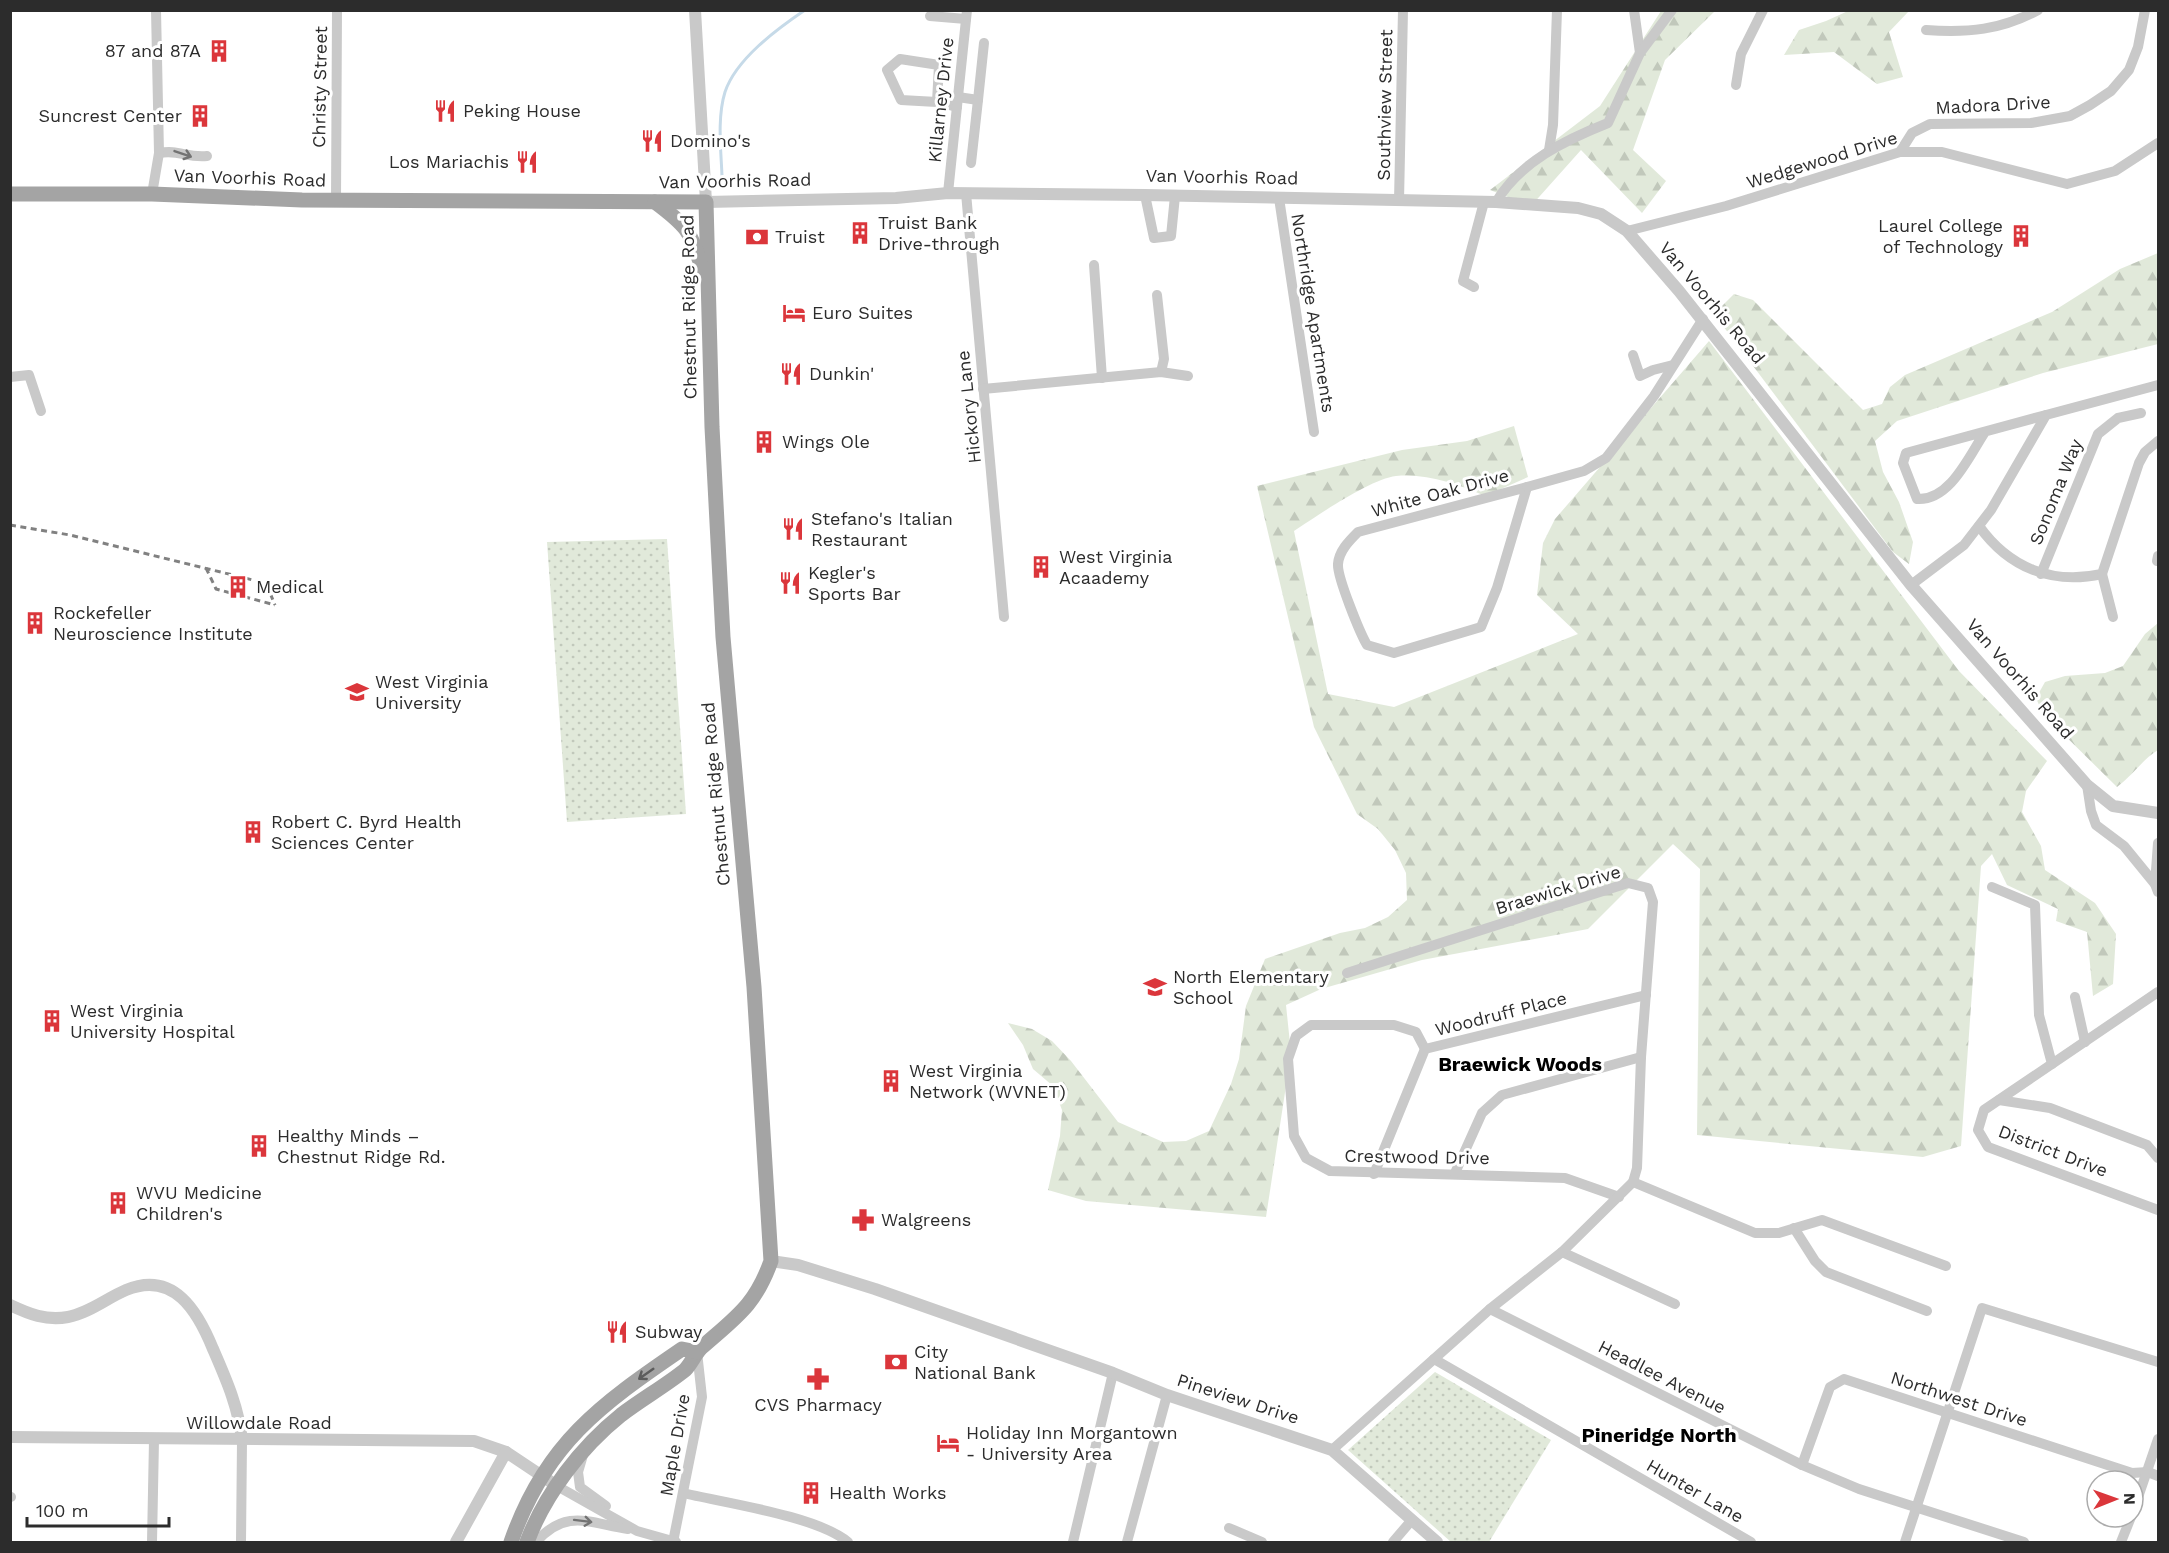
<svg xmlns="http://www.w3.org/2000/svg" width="2169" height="1553" font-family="'Work Sans',sans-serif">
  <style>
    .grass { fill: url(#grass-dots) }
    .forest { fill: url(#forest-firs) }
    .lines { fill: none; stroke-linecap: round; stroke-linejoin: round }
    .stream { stroke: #c6dae8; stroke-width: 3 }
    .minor { stroke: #c9c9c9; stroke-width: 10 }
    .tertiary { stroke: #c9c9c9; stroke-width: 12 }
    .primary { stroke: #a4a4a4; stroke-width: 15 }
    .rail { stroke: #818181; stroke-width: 3; stroke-dasharray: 6 4.5; stroke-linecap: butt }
    .oneway { stroke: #737373 }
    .oneway2 { stroke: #5c5c5c }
    .labels { text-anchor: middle; stroke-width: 6; stroke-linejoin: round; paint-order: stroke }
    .poi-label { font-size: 18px; fill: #2c2c2c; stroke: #fff; text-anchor: start }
    .street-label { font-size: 18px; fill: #2c2c2c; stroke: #fff }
    .neighbourhood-label { font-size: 20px; font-weight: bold; fill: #000; stroke: #fff }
  </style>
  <defs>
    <pattern id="grass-dots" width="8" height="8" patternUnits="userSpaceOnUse" patternTransform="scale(1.5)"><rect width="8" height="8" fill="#e1e9da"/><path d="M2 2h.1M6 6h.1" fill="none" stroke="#c1c8bb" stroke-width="1.8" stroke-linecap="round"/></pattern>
    <pattern id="forest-firs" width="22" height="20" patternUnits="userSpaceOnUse" patternTransform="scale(1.5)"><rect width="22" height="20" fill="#e1e9da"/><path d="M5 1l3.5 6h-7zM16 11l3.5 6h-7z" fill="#c1c8bb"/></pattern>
  </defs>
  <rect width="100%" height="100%" fill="#fff"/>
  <g class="grass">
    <path d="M667,539L686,814L567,822L547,542Z"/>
    <path d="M1435,1372L1551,1440L1489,1542H1451L1348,1450Z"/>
  </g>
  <g class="forest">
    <path d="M1661,11H1715L1665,60L1633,150L1666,181L1642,213L1581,150L1531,206L1490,190L1600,106Z"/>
    <path d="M1848,11H1909L1889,32L1903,77L1877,84L1834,52L1784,55L1799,30L1826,21Z"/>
    <path d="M2158,253V344L2043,373L1897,421L1875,441L1883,472L1899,502L1913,542L1909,564L1893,552L1714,314L1734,294L1753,300L1863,410L1882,404L1890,387L1905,375L2052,312L2120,269Z"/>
    <path d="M1709,341L1959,671L2047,761L2026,791L2022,812L2041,846L2045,870L2095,903L2116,934L2113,984L2093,996L2087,932L2056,921L2058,909L2007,885L1992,854L1981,866L1961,1146L1923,1157L1697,1135L1700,869L1673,844L1588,929L1422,960L1321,989L1286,1005L1291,1053L1266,1217L1086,1201L1048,1190L1060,1136L1062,1110L1053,1086L1033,1069L1023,1045L1008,1023L1032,1029L1052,1041L1071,1061L1118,1122L1163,1142L1186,1141L1209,1131L1231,1084L1239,1059L1246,1006L1265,959L1340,933L1365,928L1388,917L1407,900L1406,873L1395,850L1378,829L1357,814L1314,727L1257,486L1402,450L1467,441L1514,426L1528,477L1485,496C1458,484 1426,473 1396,476C1370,479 1317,516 1294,531L1328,694L1394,707L1578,634L1537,595L1543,543L1555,519Z"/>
    <path d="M2158,623V750C2143,759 2132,776 2117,787L2043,714L2036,698L2045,682L2065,676L2105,673L2123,666L2145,634Z"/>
  </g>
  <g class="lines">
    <path class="stream" d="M722,176C721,150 717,118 725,92C736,59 777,29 805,10"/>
    <g class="minor">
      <path d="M1634,10L1640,53"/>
      <path d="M930,16L966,19"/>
      <path d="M1926,30C1968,33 2001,30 2038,10"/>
      <path d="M1736,85L1741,54L1763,10"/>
      <path d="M958,97L978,100L984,43"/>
      <path d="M937,102L901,100L887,70L900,59L939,65L937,102L957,107"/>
      <path d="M1549,150L1553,125L1557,10"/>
      <path d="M1900,152L1912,133L1930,124L2031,123L2070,116L2090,105L2111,91L2129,70L2138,47L2145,10"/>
      <path d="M159,153C179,149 186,158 207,156"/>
      <path d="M971,163L978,100"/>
      <path d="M948,193L967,10"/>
      <path d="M966,193L1004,617"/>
      <path d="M152,194L159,153L156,10"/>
      <path d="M1145,195L1154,238L1171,236L1175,196"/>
      <path d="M1279,198L1314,432"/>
      <path d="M336,200L337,10"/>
      <path d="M1399,201L1403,10"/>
      <path d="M1496,202C1520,162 1565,140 1608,123L1640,53L1672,10"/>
      <path d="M1627,231L1726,206L1900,152H1942L2067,184L2115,171L2158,143"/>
      <path d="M1094,265L1102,378"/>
      <path d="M1474,287L1463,281L1484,202"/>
      <path d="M1157,295L1164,359L1161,372"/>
      <path d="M1633,355L1640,376L1653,370L1673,365"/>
      <path d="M10,377L29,375L41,411"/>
      <path d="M983,389L1161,372L1188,376"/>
      <path d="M1985,432C1969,456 1950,501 1917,499L1903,463L1906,453L2046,415"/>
      <path d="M1527,487L1497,588L1481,627L1394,653L1367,645C1360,633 1337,577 1338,564C1339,551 1349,541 1358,532Z"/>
      <path d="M1527,487L1584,471L1606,458L1654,396L1703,319"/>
      <path d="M1979,526C2009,568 2052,585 2102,574L2139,463L2145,452L2158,441"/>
      <path d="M2157,561L2158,556"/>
      <path d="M2041,574L2098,434L2118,418L2141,413"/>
      <path d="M2102,574L2113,617"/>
      <path d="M1911,585L1964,545L1991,510L2046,415L2158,385"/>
      <path d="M2087,785L2091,811L2096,825L2124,846L2155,884L2158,892"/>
      <path d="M2155,884L2158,843"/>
      <path d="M1992,887L2035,905L2039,1015L2052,1064"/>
      <path d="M2158,992L1984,1110L1978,1130L1988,1147L2158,1210"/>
      <path d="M2075,997L2085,1042"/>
      <path d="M1425,1049L1416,1032L1394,1025H1311L1296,1036L1288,1059L1294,1136L1306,1158L1330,1171L1565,1178L1619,1197"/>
      <path d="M1999,1100L2050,1108L2147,1145L2158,1158"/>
      <path d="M1455,1173L1482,1113L1502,1095L1641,1057"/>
      <path d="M1374,1174L1425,1049L1646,995"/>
      <path d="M1633,1182L1755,1233H1779L1822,1220L1946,1266"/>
      <path d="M1794,1228L1815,1261L1826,1272L1927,1311"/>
      <path d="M1562,1252L1675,1304"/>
      <path d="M1490,1309L1802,1465L1859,1489L2024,1542"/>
      <path d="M1434,1359L1751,1542"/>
      <path d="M1332,1450L1490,1309L1562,1252L1633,1182L1637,1168L1641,1057L1653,902L1648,888L1628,883L1347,973"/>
      <path d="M583,1455L578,1472L580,1487L606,1506"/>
      <path d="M1802,1465L1830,1387L1844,1379L2132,1473L2148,1472L2158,1476"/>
      <path d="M557,1486L637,1531L676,1542"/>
      <path d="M683,1493C725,1503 817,1516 848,1542"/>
      <path d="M10,1497H11"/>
      <path d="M2133,1512L2158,1439"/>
      <path d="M1229,1528L1262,1542"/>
      <path d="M152,1542L154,1440"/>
      <path d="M241,1542L242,1441"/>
      <path d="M536,1542C566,1508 589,1523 628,1529"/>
      <path d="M673,1542L702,1397L697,1352"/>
      <path d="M1073,1542L1113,1373"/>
      <path d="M1127,1542L1167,1395"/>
      <path d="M1393,1542L1411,1521"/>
      <path d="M1905,1542L1982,1308L2158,1362"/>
      <path d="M2121,1542L2131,1517"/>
    </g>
    <g class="tertiary">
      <path d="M695,10L706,202L896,198L948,193L1145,195L1496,202L1578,208L1601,214L1627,231L1679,291L1911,585L2087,785L2113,806L2158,813"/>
      <path d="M771,1261L798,1265L875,1289L1113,1373L1167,1395L1332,1450L1437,1542"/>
      <path d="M10,1305C29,1314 46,1321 68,1317C89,1313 107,1298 126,1290C174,1270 198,1312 213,1349C226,1379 239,1408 242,1441"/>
      <path d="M10,1437L474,1441L506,1452L557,1486"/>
      <path d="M456,1542L506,1452"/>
    </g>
    <g class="primary">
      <path d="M10,194H152L302,200L706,202L712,427L723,637L754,987L771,1261C755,1306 736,1317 701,1348C695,1354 691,1364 685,1370C665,1386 642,1399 621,1415C581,1447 545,1494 527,1542"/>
      <path d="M655,202C687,226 690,230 702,268"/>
      <path d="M511,1542C545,1444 600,1405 682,1349L697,1352"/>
    </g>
    <g class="rail">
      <path d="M10,525L70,535L257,581L268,588L275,605"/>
      <path d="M206,568L216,589L275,605"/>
    </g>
  </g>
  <defs><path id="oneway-shaft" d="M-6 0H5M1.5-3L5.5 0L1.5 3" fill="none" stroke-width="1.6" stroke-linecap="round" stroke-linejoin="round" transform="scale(1.5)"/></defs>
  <g class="oneway">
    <use href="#oneway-shaft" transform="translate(183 154) rotate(19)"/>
    <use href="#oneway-shaft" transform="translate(583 1521) rotate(7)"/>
  </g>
  <use class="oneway2" href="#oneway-shaft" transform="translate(646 1374) rotate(145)"/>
  <defs>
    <g id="building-bare" transform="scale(1.8)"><path d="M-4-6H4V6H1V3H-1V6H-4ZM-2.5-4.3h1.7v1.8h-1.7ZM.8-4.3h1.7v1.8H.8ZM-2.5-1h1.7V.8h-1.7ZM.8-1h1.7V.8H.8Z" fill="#db363b" stroke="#fff" stroke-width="2.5" paint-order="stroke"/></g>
    <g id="restaurant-bare" transform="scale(1.8)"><path d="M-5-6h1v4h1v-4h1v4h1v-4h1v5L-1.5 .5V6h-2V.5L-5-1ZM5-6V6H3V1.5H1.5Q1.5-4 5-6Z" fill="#db363b" stroke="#fff" stroke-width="2.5" paint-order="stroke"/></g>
    <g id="bank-bare" transform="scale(1.8)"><path d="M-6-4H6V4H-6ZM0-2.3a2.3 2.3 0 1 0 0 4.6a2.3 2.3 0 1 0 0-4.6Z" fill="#db363b" stroke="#fff" stroke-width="2.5" paint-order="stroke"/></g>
    <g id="hotel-bare" transform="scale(1.8)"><path d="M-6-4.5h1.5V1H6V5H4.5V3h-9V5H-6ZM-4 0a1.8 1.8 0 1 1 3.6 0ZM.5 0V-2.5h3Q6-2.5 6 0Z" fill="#db363b" stroke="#fff" stroke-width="2.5" paint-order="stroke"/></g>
    <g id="university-bare" transform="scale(1.8)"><path d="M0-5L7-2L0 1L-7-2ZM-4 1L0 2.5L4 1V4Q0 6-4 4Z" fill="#db363b" stroke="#fff" stroke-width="2.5" paint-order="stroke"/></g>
    <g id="school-bare" transform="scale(1.8)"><path d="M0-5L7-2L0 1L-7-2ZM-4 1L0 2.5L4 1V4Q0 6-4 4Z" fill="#db363b" stroke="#fff" stroke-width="2.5" paint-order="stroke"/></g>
    <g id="pharmacy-bare" transform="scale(1.8)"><path d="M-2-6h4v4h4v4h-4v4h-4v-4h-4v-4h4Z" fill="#db363b" stroke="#fff" stroke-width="2.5" paint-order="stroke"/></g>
  </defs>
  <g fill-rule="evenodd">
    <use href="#building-bare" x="219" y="51"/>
    <use href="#restaurant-bare" x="445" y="111"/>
    <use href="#building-bare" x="200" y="116"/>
    <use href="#restaurant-bare" x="652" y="141"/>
    <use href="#restaurant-bare" x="527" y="162"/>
    <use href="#building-bare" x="860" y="233"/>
    <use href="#building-bare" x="2021" y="236"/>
    <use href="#bank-bare" x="757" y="237"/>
    <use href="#hotel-bare" x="794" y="313"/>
    <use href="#restaurant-bare" x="791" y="374"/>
    <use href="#building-bare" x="764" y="442"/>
    <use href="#restaurant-bare" x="793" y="529"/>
    <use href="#building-bare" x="1041" y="567"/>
    <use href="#restaurant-bare" x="790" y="583"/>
    <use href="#building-bare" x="238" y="587"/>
    <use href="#building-bare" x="35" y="623"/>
    <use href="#university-bare" x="357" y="692"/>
    <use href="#building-bare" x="253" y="832"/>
    <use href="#school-bare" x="1155" y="987"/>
    <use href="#building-bare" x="52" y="1021"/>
    <use href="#building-bare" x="891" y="1081"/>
    <use href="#building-bare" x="259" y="1146"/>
    <use href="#building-bare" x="118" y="1203"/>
    <use href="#pharmacy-bare" x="863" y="1220"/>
    <use href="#restaurant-bare" x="617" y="1332"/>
    <use href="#bank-bare" x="896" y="1362"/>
    <use href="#pharmacy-bare" x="818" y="1379"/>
    <use href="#hotel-bare" x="948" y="1443"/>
    <use href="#building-bare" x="811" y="1493"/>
  </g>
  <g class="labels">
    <g class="poi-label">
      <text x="201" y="57" text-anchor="end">87 and 87A</text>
      <text x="463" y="117">Peking House</text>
      <text x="182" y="122" text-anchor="end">Suncrest Center</text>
      <text x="670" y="147">Domino's</text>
      <text x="509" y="168" text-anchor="end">Los Mariachis</text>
      <text x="878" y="229">Truist Bank<tspan x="878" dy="21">Drive-through</tspan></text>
      <text x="2003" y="232" text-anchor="end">Laurel College<tspan x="2003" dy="21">of Technology</tspan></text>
      <text x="775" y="243">Truist</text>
      <text x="812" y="319">Euro Suites</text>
      <text x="809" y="380">Dunkin'</text>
      <text x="782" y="448">Wings Ole</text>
      <text x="811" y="525">Stefano's Italian<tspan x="811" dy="21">Restaurant</tspan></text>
      <text x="1059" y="563">West Virginia<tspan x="1059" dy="21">Acaademy</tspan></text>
      <text x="808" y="579">Kegler's<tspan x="808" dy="21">Sports Bar</tspan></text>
      <text x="256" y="593">Medical</text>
      <text x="53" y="619">Rockefeller<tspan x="53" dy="21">Neuroscience Institute</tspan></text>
      <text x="375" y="688">West Virginia<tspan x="375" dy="21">University</tspan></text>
      <text x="271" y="828">Robert C. Byrd Health<tspan x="271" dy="21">Sciences Center</tspan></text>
      <text x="1173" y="983">North Elementary<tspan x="1173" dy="21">School</tspan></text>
      <text x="70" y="1017">West Virginia<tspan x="70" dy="21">University Hospital</tspan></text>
      <text x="909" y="1077">West Virginia<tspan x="909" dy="21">Network (WVNET)</tspan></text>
      <text x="277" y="1142">Healthy Minds –<tspan x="277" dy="21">Chestnut Ridge Rd.</tspan></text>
      <text x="136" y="1199">WVU Medicine<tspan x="136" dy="21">Children's</tspan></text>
      <text x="881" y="1226">Walgreens</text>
      <text x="635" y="1338">Subway</text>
      <text x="914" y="1358">City<tspan x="914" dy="21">National Bank</tspan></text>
      <text x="818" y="1411" text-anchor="middle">CVS Pharmacy</text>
      <text x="966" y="1439">Holiday Inn Morgantown<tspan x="966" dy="21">- University Area</tspan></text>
      <text x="829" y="1499">Health Works</text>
    </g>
    <g class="street-label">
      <text transform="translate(320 87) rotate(-89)" y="6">Christy Street</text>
      <text transform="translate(941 100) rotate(-84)" y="6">Killarney Drive</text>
      <text transform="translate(1385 105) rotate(-89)" y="6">Southview Street</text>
      <text transform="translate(1993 105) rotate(-3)" y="6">Madora Drive</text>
      <text transform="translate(1822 160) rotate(-17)" y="6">Wedgewood Drive</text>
      <text transform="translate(1222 177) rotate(1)" y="6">Van Voorhis Road</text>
      <text transform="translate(250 178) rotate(2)" y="6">Van Voorhis Road</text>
      <text transform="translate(735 181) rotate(-1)" y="6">Van Voorhis Road</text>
      <text transform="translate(1712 303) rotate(50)" y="6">Van Voorhis Road</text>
      <text transform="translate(689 307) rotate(-91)" y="6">Chestnut Ridge Road</text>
      <text transform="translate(1313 313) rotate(81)" y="6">Northridge Apartments</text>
      <text transform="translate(969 407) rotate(-96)" y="6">Hickory Lane</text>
      <text transform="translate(2056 492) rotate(-68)" y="6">Sonoma Way</text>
      <text transform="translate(1440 493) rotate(-15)" y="6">White Oak Drive</text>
      <text transform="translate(2020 679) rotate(49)" y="6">Van Voorhis Road</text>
      <text transform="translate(716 794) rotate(-95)" y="6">Chestnut Ridge Road</text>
      <text transform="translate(1558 890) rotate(-17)" y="6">Braewick Drive</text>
      <text transform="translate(1501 1014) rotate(-14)" y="6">Woodruff Place</text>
      <text transform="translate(2053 1151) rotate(21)" y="6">District Drive</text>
      <text transform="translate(1417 1157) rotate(1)" y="6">Crestwood Drive</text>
      <text transform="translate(1662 1377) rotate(27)" y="6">Headlee Avenue</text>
      <text transform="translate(1238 1399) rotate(18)" y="6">Pineview Drive</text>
      <text transform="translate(1959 1399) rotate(18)" y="6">Northwest Drive</text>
      <text x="259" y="1429">Willowdale Road</text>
      <text transform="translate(675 1445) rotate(-80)" y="6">Maple Drive</text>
      <text transform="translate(1695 1491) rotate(30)" y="6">Hunter Lane</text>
    </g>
    <g class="neighbourhood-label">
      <text x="1520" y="1071">Braewick Woods</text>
      <text x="1659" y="1442">Pineridge North</text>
    </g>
  </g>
  <rect width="2169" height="1553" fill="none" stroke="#2c2c2c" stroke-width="24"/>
  <g transform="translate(2115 1499) rotate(89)"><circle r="28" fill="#ffffff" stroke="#ababab" stroke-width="1.5"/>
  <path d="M0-4.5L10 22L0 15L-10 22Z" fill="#db363b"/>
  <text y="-9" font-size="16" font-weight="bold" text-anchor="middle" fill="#2c2c2c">N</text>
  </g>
  <path d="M27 1517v9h142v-9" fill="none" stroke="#2c2c2c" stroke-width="3"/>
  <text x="36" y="1517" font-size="18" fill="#2c2c2c" stroke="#ffffff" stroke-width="4.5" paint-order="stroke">100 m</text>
</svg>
